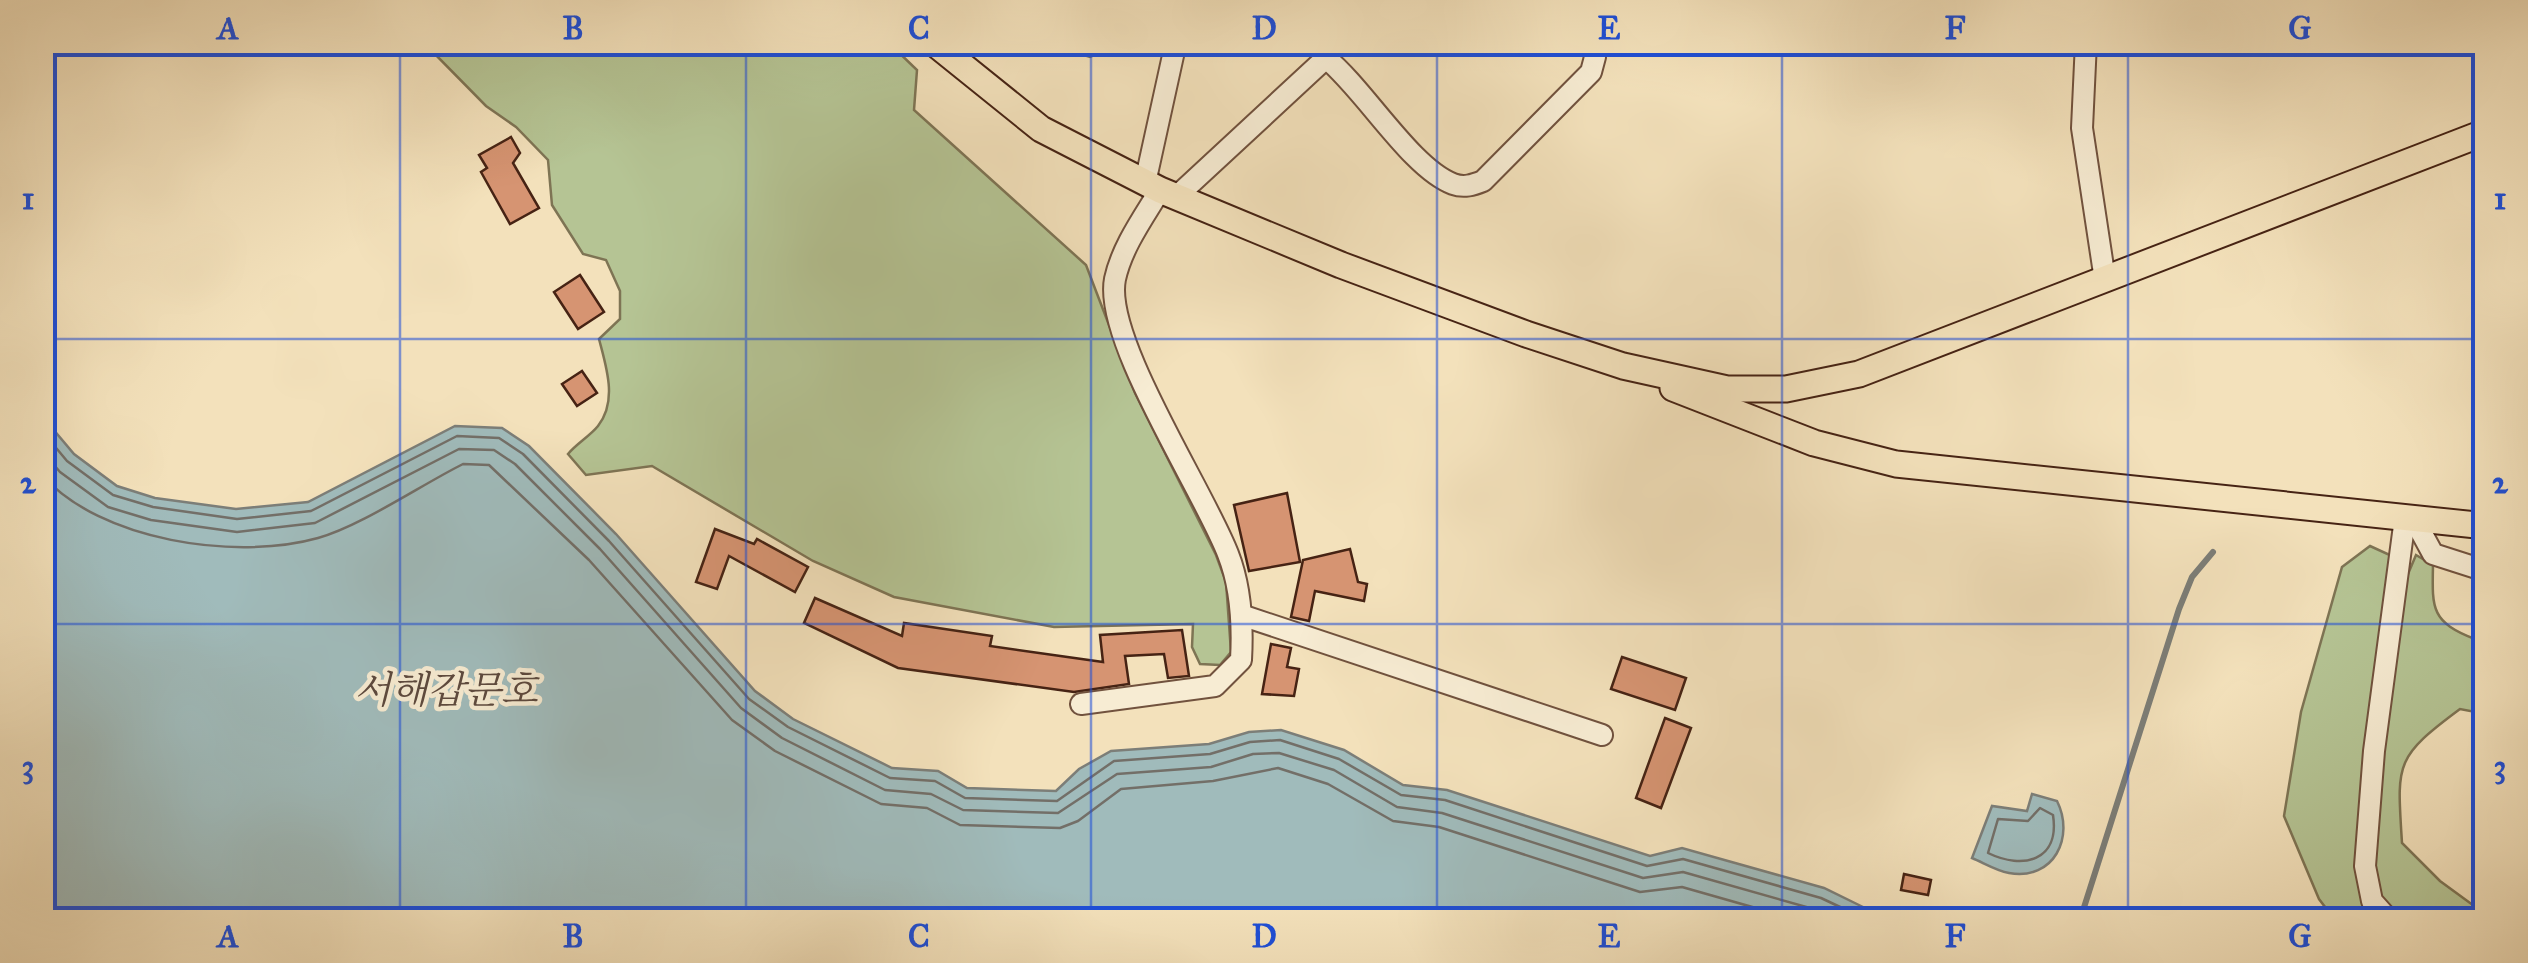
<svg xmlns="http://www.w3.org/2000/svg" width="2528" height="963" font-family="'IM FELL Great Primer','Noto Serif KR',serif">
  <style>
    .green { fill: #b5c494; stroke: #7e7454; stroke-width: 2.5 }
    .water { fill: #a0bbbb; stroke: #7c7e78; stroke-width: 2.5 }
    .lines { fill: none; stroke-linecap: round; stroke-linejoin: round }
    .shore { stroke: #736f68; stroke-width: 2.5 }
    .stream { stroke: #7c7e78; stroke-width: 6 }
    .building { fill: #d69472; stroke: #462314; stroke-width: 2.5 }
    .minor-casing { stroke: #71523e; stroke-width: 24 }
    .major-casing { stroke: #462314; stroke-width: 29 }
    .minor { stroke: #f7ecd3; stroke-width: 20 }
    .major { stroke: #f3e1bb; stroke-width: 25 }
    .grid { fill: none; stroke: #1d4ed8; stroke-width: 2.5; stroke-opacity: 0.55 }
    .labels { text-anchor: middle; stroke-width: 9; stroke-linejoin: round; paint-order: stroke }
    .water-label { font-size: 38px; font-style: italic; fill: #5c493e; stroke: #f7ecd3 }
    .neatline { fill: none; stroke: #1d4ed8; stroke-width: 4 }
    .grid-label { font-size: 32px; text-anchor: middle; font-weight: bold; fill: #1d4ed8 }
  </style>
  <rect width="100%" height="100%" fill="#f3e1bb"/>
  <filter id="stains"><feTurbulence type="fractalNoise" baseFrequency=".002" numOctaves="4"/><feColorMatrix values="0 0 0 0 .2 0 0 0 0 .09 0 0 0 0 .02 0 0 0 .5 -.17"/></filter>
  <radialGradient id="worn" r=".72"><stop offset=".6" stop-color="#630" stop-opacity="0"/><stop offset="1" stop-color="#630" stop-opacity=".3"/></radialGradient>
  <g class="green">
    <path d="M424,43H889L917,70L914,110L1086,265L1135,393L1216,555L1226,582L1231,652L1220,665L1200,664L1192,647L1193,624L1054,627L894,597L813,561L652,466L586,475L568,454C576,444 590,436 598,426C618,401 606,366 599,339L620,319V291L606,260L583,254L552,205L548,160L516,127L486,106Z"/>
    <path d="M1044,43H1121L1090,57Z"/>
    <path d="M2370,546L2392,556L2365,908L2376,920H2335L2319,899L2284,816L2301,712L2342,567Z"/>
    <path d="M2416,555L2433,565C2432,609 2431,622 2475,639L2485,661L2486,714L2460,709C2394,758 2397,763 2402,843L2440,881L2481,911L2485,908V920H2398L2378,899L2372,866L2400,593Z"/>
  </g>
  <g class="water">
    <path d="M42,416L74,454L117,486L155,498L236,509L308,502L455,426L502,428L529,446L616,534L755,691L793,719L892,768L938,771L967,788L1056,791L1079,769L1111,751L1209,744L1249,732L1281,730L1344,750L1403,785L1447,790L1650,856L1682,848L1824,888L1865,908L1868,920H43Z"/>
    <path d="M2032,794L2057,801C2075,837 2054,881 2009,873C1997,871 1984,863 1972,858L1992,806L2027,811Z"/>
  </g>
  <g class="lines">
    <g class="shore">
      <path d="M42,431L67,461L113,495L153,507L237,519L311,511L457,436L499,438L523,454L609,541L749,699L788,727L890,778L935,781L965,798L1057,801L1114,761L1210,754L1250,742L1280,740L1339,759L1401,795L1445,800L1647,866L1683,859L1821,898L1855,914L1858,920"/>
      <path d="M42,451L60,472L108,507L151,520L237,532L315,523L459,449L494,450L515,464L600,549L741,708L782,738L885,790L931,794L963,810L1058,813L1117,774L1211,767L1253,754L1279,753L1334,770L1397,807L1442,813L1643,878L1683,872L1817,910L1839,920"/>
      <path d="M42,475C100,541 236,561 318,538C361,526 421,485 463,464L489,465L589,560L732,720L775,751L881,804L927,808L960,825L1060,828L1078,821L1121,789L1213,781L1278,768L1328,784L1393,821L1439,827L1640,892L1682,887L1798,920"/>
      <path d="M2040,808L2053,815C2060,861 2023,870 1988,853L1998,819L2028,821Z"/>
    </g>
    <path class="stream" d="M2080,920L2179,609L2192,577L2213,552"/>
  </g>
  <g class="building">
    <path d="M511,137L520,153L513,163L539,208L510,224L481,172L487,168L479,155Z"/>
    <path d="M580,275L604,312L578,329L554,292Z"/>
    <path d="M582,371L597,393L577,406L562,384Z"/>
    <path d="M1287,493L1300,562L1249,571L1234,505Z"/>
    <path d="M715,529L754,544L757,539L808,567L795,592L729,556L717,589L696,582Z"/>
    <path d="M1350,549L1358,582L1367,584L1364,601L1315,591L1309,621L1291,617L1303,560Z"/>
    <path d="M815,598L902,636L904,623L992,636L990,646L1103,662L1100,635L1182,630L1189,676L1168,678L1164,654L1125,656L1129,684L1074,692L898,668L804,623Z"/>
    <path d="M1271,644L1291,648L1287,667L1299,669L1294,696L1262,694Z"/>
    <path d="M1622,657L1686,678L1675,710L1611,689Z"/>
    <path d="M1665,718L1691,728L1661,808L1636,798Z"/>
    <path d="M1904,874L1931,880L1928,895L1901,890Z"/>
  </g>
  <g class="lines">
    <g class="minor-casing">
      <g id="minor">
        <path d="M2086,42L2082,128L2105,280"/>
        <path d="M1145,183L1176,42"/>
        <path d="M1176,197L1326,58C1365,90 1411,168 1453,184C1464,188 1473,185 1483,181L1591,72L1595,57L1590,42"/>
        <path d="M2414,519L2433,554L2486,571"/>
        <path d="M1241,615L1602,735"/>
        <path d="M1081,704L1215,686L1241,660C1243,625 1241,587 1228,554C1204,491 1103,339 1115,279C1122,247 1143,218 1160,190"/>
        <path d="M2389,920L2372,901L2365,866L2374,751L2405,518"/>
      </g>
    </g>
    <g class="major-casing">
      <g id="major">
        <path d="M933,42L1041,129L1160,190L1341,265L1526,334L1623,366L1727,389H1786L1859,374L2486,132"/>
        <path d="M1673,388L1814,443L1896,464L2486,526"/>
      </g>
    </g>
    <use href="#minor" class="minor"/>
    <use href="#major" class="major"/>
  </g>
  <path class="grid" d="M400,42V920M746,42V920M1091,42V920M1437,42V920M1782,42V920M2128,42V920M42,339H2486M42,624H2486"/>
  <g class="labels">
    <g class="water-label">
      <text x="446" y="703">서해갑문호</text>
    </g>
  </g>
  <rect width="2528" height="963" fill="none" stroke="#f3e1bb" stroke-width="110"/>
  <rect x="55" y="55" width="2418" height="853" class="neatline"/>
  <g class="grid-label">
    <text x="228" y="39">A</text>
    <text x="573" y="39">B</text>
    <text x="919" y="39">C</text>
    <text x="1264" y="39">D</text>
    <text x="1609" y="39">E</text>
    <text x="1955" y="39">F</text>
    <text x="2300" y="39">G</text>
    <text x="28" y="209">1</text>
    <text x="2500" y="209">1</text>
    <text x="28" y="493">2</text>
    <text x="2500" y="493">2</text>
    <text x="28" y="777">3</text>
    <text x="2500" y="777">3</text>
    <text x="228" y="947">A</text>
    <text x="573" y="947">B</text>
    <text x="919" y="947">C</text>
    <text x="1264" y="947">D</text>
    <text x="1609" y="947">E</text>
    <text x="1955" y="947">F</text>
    <text x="2300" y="947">G</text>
  </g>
  <rect width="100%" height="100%" filter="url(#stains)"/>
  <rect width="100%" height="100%" fill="url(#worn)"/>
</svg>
